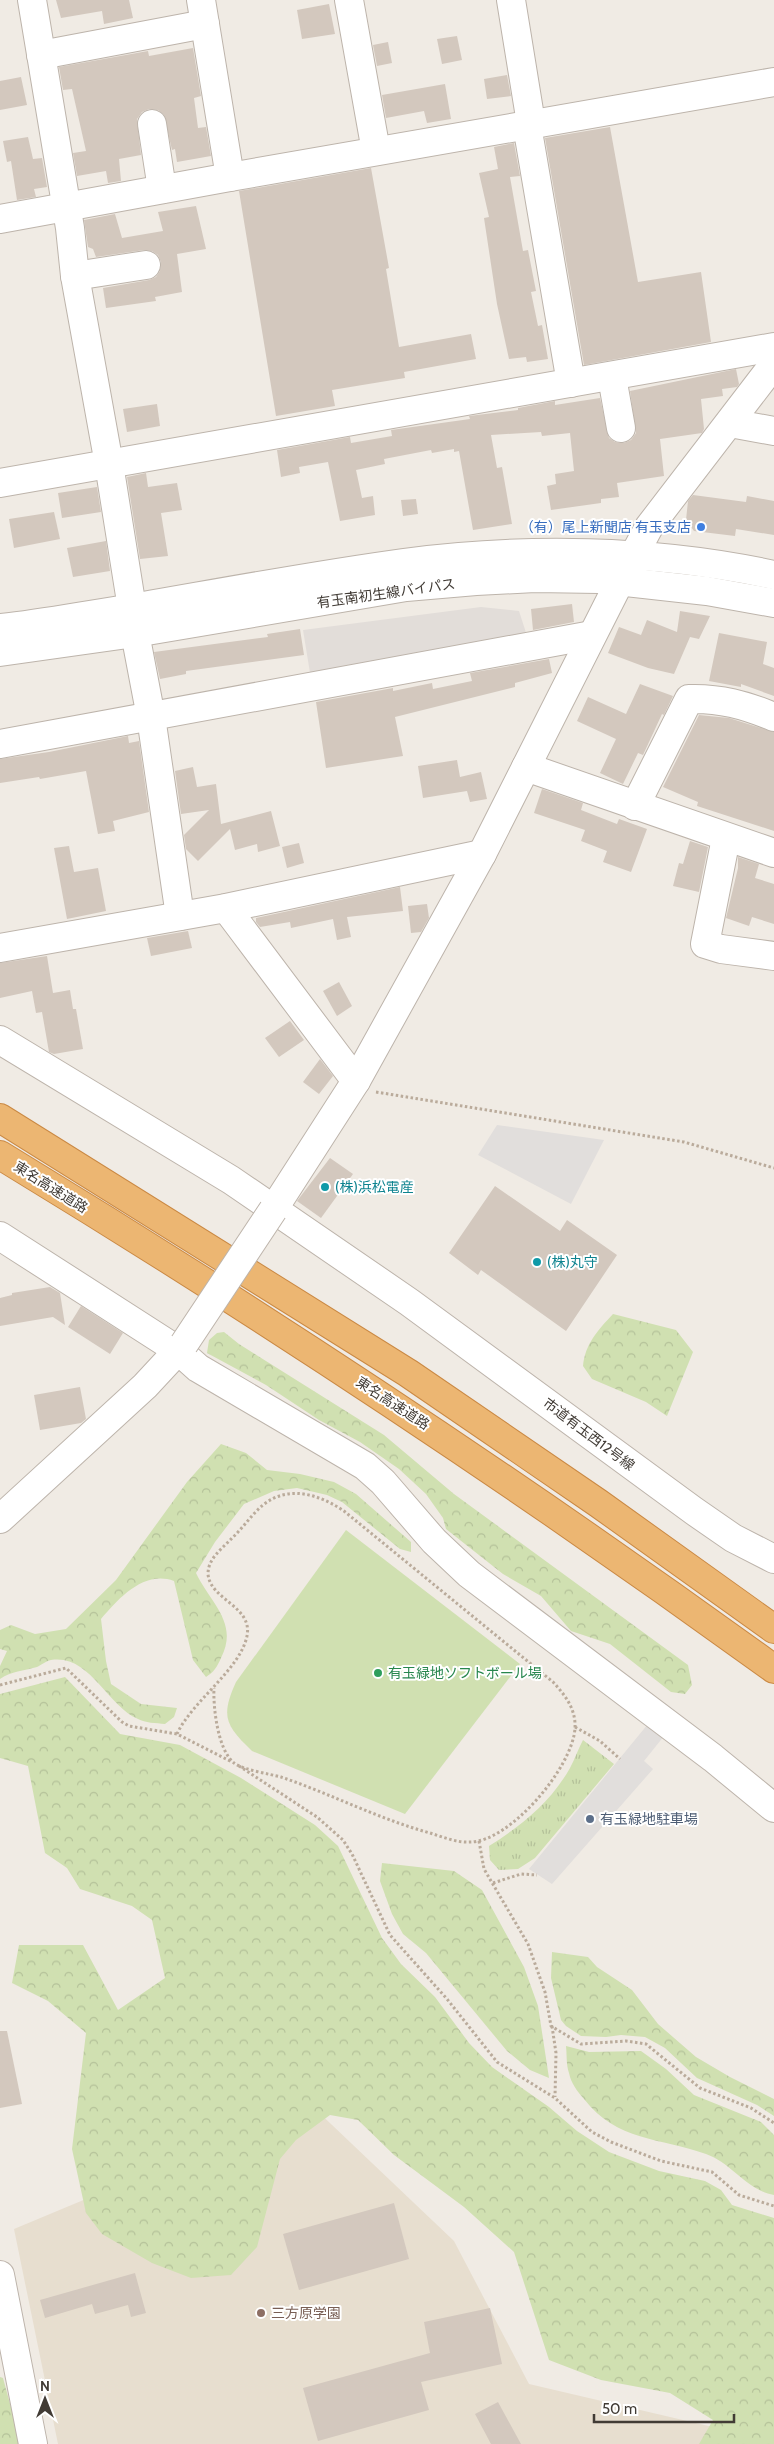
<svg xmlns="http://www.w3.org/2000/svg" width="774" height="2444" font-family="Cabin,'Noto Sans JP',sans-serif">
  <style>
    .industrial { fill: #e2ddd9 }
    .education { fill: #e7decf }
    .grass { fill: url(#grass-tufts) }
    .forest { fill: url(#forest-crowns) }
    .garden { fill: #d0e0b1 }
    .parking { fill: #e1dedc }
    .building { fill: #d3c8be }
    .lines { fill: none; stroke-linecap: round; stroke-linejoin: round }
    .minor-casing { stroke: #bdb4ab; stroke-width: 30 }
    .highway-casing { stroke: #ca8944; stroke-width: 30 }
    .path { stroke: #baab9b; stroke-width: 3; stroke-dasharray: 2.5 2.5; stroke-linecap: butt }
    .minor { stroke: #fff; stroke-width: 28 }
    .highway { stroke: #ecb672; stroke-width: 28 }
    .minor-bridge-casing { stroke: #bdb4ab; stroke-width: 30; stroke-linecap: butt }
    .minor-bridge { stroke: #fff; stroke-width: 28 }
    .shop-dot { fill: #3f7fe0; stroke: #fff; stroke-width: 2 }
    .culture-dot { fill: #0f9aa8; stroke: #fff; stroke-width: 2 }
    .leisure-dot { fill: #2e9e5b; stroke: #fff; stroke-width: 2 }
    .service-dot { fill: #5c6f8a; stroke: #fff; stroke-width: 2 }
    .education-dot { fill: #8d6e63; stroke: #fff; stroke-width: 2 }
    .labels { text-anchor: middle; stroke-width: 4; stroke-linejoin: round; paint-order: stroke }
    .shop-label { font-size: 14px; fill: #366cbe; stroke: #fff; text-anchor: end }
    .street-label { font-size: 14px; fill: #413b35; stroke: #fff }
    .culture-label { font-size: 14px; fill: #0d838f; stroke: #fff; text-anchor: start }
    .leisure-label { font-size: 14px; fill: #27864d; stroke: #fff; text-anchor: start }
    .service-label { font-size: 14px; fill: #4e5e75; stroke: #fff; text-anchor: start }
    .education-label { font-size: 14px; fill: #785e54; stroke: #fff; text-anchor: start }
  </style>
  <defs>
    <pattern id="grass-tufts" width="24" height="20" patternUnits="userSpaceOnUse" patternTransform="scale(1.25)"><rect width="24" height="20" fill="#d0e0b1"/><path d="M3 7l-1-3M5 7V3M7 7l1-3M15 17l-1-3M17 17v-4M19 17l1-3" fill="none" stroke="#b4c199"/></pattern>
    <pattern id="forest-crowns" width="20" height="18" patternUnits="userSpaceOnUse" patternTransform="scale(1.25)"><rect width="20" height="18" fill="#d0e0b1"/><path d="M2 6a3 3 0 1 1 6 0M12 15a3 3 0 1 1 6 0" fill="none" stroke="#b4c199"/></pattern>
  </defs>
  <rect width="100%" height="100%" fill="#f0ebe4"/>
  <path class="industrial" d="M481,607L519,611L529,642L311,679L303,630Z"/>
  <path class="education" d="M311,2105L454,2241L529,2384L747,2435L774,2444H58L14,2229Z"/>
  <path class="grass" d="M583,1740L614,1764L535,1858L518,1869L499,1870L490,1860L489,1846C522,1825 550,1803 570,1768C575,1759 578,1749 583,1740Z"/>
  <g class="forest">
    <path d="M613,1314L676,1330L693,1352L667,1416L646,1402L592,1379L583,1366C585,1344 598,1330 613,1314Z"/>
    <path d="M224,1332L239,1344L384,1435L454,1494L688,1665L692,1685L685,1694L671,1692L610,1644L571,1631L541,1596L503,1574L446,1529L443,1518L426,1494L399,1469L360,1442L319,1420L266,1385L207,1353L209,1340L217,1333Z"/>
    <path d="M221,1444L246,1453L267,1470L300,1474L334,1482L356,1494L411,1542V1552L400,1549L342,1502L327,1495L297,1488L274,1491L244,1504L215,1542L196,1573C211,1604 239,1623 221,1658C217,1667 214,1672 206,1677L193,1660L174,1581C144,1570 119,1598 101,1619L106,1661L111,1684L141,1704L177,1708L174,1717L165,1724C156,1723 145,1723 138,1719C106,1705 90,1654 51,1660C46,1661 41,1665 37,1667C23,1671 12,1671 0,1679V1666L7,1651L0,1649V1630L11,1625L35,1634L66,1629L116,1580L187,1482Z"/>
    <path d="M65,1677L120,1734L180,1745L241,1778L271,1797L315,1825L338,1846L382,1938L401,1964L435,1997L469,2043L492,2067L549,2107L577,2131L609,2152L659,2171L705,2181L721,2190L732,2205L774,2218V2444H699L713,2420L670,2393L601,2380L549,2360L514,2252L464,2207L394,2155L358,2120L330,2115L296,2140L280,2159L257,2247L231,2275L191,2278L152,2263L102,2234L86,2213L72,2149L86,2033L48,2001L12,1983L19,1945H83L118,2010L165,1978L152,1920L132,1906L80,1889L67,1868L45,1853L28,1766L0,1758V1694Z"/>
    <path d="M382,1863L454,1871L482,1890L524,1967L538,2006L549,2078L530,2070L507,2051L426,1953L403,1934L392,1914L380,1881Z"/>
    <path d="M552,1952L588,1957L597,1967L632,1990L658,2024L696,2057L730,2077L774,2099V2116L757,2105L697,2078L665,2048L645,2037L621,2035L606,2037L581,2036L566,2026L561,2020L551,1978Z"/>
    <path d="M566,2046L589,2052L641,2051L666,2069L694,2095L761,2122L774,2135V2195C746,2190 732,2163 706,2154C661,2138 616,2141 584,2099C577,2091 571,2083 569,2073C566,2064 567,2055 566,2046Z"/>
    <path d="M0,2377L3,2378L21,2444H0Z"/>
  </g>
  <path class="garden" d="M346,1530L520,1664L405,1814L252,1751C226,1726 220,1717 236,1682Z"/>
  <g class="parking">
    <path d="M497,1125L604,1140L571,1204L478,1155Z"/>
    <path d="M648,1724L664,1736L644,1761L653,1769L552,1884L529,1869Z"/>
  </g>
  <g class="building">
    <path d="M56,0H129L133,18L104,24L102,11L61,18Z"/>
    <path d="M329,4L335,34L302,39L297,10Z"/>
    <path d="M457,36L462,60L442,64L437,39Z"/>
    <path d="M388,42L392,63L377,66L373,45Z"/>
    <path d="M193,48L201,96L194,98L198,128L206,127L211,156L177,162L175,149L172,150L164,115L158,110L149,109L142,112L137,119L141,155L119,159L121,181L108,183L106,171L77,176L73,153L86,151L72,89L63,90L59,67L148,51L149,56Z"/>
    <path d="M507,75L511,96L487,99L484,79Z"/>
    <path d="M21,77L27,105L0,110V81Z"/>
    <path d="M445,84L451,119L427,123L424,111L386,118L382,95Z"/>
    <path d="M610,127L638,282L701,272L711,342L584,365L545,138Z"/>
    <path d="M28,137L33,159L42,158L47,187L34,189L36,197L17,200L11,161L7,162L3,141Z"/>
    <path d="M514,143L520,176L510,177L523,251L528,250L536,291L531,292L538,326L542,325L548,359L527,362L526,357L509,359L497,304L484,218L489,217L479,173L498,169L494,147Z"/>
    <path d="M371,168L389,268L386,269L399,347L471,334L476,359L404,372L405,378L332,390L335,406L276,416L239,191Z"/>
    <path d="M196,206L206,249L177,254L182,292L155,297L156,301L106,308L103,288L149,280L156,277L160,271L161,262L158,255L152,251L144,250L96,257L93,249L88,247L84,220L115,214L122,238L163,231L158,212Z"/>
    <path d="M736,369L739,384L737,387L722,389L723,396L701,399L704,429L702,433L660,439L664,476L617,483L619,497L601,499V503L551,510L547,486L556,484L555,474L574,471L570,433L542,436L541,432L491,435L497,468L502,467L512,524L473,530L459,451L454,452V449L432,453L431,450L384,459L385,464L356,470L362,498L373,496L375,515L340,521L328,462L299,467L300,473L281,477L277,450L350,437L351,443L392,436L391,430L470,419L469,416L518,410V408L555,401V405L600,398L609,438L615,442L624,443L631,440L636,433L630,391Z"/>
    <path d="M157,404L160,426L127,432L123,409Z"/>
    <path d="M146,473L148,487L177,483L182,510L161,513L168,556L140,559L127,477Z"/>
    <path d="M97,487L101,512L62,518L58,493Z"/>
    <path d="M693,495L746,502L747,496L774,501V535L736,529L735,536L694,531L686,520L688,501Z"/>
    <path d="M416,499L418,514L403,516L401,500Z"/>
    <path d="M54,512L60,539L14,548L9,519Z"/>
    <path d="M106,541L110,571L73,577L67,548Z"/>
    <path d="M572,604L574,622L533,630L531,609Z"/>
    <path d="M680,611L710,616L699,639L690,637L674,674L648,668L608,653L619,627L641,635L647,620L677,632Z"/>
    <path d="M300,629L304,655L186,671V674L160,679L154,652L268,637L267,634Z"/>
    <path d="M719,633L767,642L763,664L774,668V696L741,684V687L709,681Z"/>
    <path d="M549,659L552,673L515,683V687L395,717L403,756L326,768L316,702L393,688V691L432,683L433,689L472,681L470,673Z"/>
    <path d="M640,684L673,696L664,715L662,714L643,755L638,753L623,784L600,773L616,739L577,721L588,697L626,714Z"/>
    <path d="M699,715L729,718L774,732V831L697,806L698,802L663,787Z"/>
    <path d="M128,736L129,743L139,741L149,812L113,821L115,831L98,834L86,771L40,779L39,777L0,783V759L49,752Z"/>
    <path d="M457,760L460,777L481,772L487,799L470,802L467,791L423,798L418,766Z"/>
    <path d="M193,767L197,787L216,784L221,824L271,811L280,846L258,852L257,844L235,850L230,829L198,861L186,849L184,835L209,810L181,814L175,771Z"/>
    <path d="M542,789L583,803L581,810L617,824L619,819L647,829L631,872L603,862L607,851L581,841L585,830L534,813Z"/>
    <path d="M690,841L708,847L699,892L673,886L679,863L683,864Z"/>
    <path d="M299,843L304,863L287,868L282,847Z"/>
    <path d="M69,846L74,872L98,868L106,911L67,919L54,848Z"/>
    <path d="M738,857L759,864L755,878L774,884V924L752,917L749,926L726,918L738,868Z"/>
    <path d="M400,887L403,911L347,917L351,937L337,940L333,919L291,928L290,922L260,927L256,922V918Z"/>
    <path d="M427,904L429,918L421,932L411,933L408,906Z"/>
    <path d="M188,931L192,948L151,956L147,938Z"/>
    <path d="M47,956L53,993L70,990L73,1009H76L83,1049L54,1054L49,1052L42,1012L36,1013L32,991L0,998V963Z"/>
    <path d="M339,982L352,1006L337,1016L323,991Z"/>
    <path d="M290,1021L304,1040L279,1057L265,1038Z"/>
    <path d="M320,1059L333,1076L319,1094L303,1082Z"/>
    <path d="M330,1158L353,1174L321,1218L297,1201Z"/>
    <path d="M495,1186L560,1231L567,1220L617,1255L566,1331L481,1270L478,1275L449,1253Z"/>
    <path d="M50,1287L60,1293L65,1325L53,1317L0,1326V1298L12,1295V1293Z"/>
    <path d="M81,1306L123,1333L110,1354L68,1327Z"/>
    <path d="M80,1387L86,1419L81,1423L40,1430L34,1395Z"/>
    <path d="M0,2031H7L22,2104L0,2108Z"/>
    <path d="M394,2203L409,2259L299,2290L283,2234Z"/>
    <path d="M135,2273L146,2313L131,2317L128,2305L95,2314L92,2304L45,2318L40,2300Z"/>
    <path d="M490,2308L502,2364L421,2382L429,2410L318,2441L303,2388L430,2353L424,2322Z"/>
    <path d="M498,2402L521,2444H491L475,2414Z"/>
  </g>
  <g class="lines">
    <g class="minor-casing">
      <g id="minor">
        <path d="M32,0L70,228L75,276L109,464L132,608"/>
        <path d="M201,0L230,177"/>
        <path d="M349,0L376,151"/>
        <path d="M511,0L530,117L529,137L571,383"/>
        <path d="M41,55L205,24"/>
        <path d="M152,124L162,189"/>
        <path d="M0,219L230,177L774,82"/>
        <path d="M75,276L146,265"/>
        <path d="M612,377L621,428"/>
        <path d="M730,423L774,431"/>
        <path d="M0,483L774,347"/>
        <path d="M0,628C40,624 80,616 120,610C214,594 308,576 403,563C524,547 654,549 774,575"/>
        <path d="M135,633L151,717L180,916"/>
        <path d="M0,652L135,633L406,587L476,581L535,578L599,579L707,591L774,603"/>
        <path d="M0,744L592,635"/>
        <path d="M526,767L774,853"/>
        <path d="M635,806L689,699C720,698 745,705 774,717"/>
        <path d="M726,838L705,944L721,949L774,956"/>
        <path d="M226,908L356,1081"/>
        <path d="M0,948L226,908L482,854"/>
        <path d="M0,1040L231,1180L409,1302L694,1511L733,1538L774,1559"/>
        <path d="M273,1210L356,1081L482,854L620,581L649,527L774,364"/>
        <path d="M0,1236L179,1351L198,1368L365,1466L383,1482L434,1541L469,1574L713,1758L774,1808"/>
        <path d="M0,1519L145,1386L184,1344"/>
        <path d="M0,2275L33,2444"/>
      </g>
    </g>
    <g class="highway-casing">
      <g id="highway">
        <path d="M0,1118L408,1373L598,1503L774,1629"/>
        <path d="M0,1155C265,1316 523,1487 774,1669"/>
      </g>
    </g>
    <g class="path">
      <path d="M376,1092L684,1142L774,1168"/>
      <path d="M0,1685L66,1668L122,1722L129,1726L177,1734L232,1762"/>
      <path d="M575,1727L600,1741L620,1759"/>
      <path d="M177,1734C192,1701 240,1670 247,1636C253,1606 210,1600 208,1574C208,1558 222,1549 232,1538C243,1528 252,1514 263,1505C289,1484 320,1495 344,1511L553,1682C565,1695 576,1709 575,1728C573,1767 510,1842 470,1842C457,1843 443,1837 430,1833C379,1819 331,1794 281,1777C270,1774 243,1770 234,1763C218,1750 213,1708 214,1688"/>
      <path d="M239,1766L317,1817L343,1840L352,1854L390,1935L447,1999L497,2062L555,2098L592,2132L611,2142L661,2161L712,2172L739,2195L774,2206"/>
      <path d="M479,1841L484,1869L528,1944L545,1992L551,2026L581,2044L626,2041L646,2044L700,2088L751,2108L774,2123"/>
      <path d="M493,1883L521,1874L537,1875"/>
      <path d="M552,2026L556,2053L555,2097"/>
    </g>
    <use href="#minor" class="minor"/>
    <use href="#highway" class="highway"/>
    <g class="minor-bridge-casing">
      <path id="minor-bridge" d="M184,1344L273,1210"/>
    </g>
    <use href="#minor-bridge" class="minor-bridge"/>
  </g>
  <circle class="shop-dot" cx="701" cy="527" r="5"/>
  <g class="culture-dot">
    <circle cx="325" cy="1187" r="5"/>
    <circle cx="537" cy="1262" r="5"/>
  </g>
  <circle class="leisure-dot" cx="378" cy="1673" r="5"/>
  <circle class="service-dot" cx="590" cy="1819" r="5"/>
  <circle class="education-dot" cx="261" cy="2313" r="5"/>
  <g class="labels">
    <g class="shop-label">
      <text x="691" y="532">（有）尾上新聞店 有玉支店</text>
    </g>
    <g class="street-label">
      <text transform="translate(386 593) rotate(-8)" y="5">有玉南初生線バイパス</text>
      <text transform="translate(51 1187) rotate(32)" y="5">東名高速道路</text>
      <text transform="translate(393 1403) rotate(33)" y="5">東名高速道路</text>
      <text transform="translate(589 1434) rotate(37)" y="5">市道有玉西12号線</text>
    </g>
    <g class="culture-label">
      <text x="335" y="1192">(株)浜松電産</text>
      <text x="547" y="1267">(株)丸守</text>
    </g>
    <g class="leisure-label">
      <text x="388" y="1678">有玉緑地ソフトボール場</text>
    </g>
    <g class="service-label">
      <text x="600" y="1824">有玉緑地駐車場</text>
    </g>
    <g class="education-label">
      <text x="271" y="2318">三方原学園</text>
    </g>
  </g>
  <g transform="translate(45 2399)" stroke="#ffffff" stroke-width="4" paint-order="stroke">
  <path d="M0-4L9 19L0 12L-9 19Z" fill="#413b35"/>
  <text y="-8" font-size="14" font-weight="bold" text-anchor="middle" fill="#413b35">N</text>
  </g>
  <path d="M594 2414v8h140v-8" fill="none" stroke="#413b35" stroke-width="2.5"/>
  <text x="602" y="2414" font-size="15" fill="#413b35" stroke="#ffffff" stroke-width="4" paint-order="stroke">50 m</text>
</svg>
